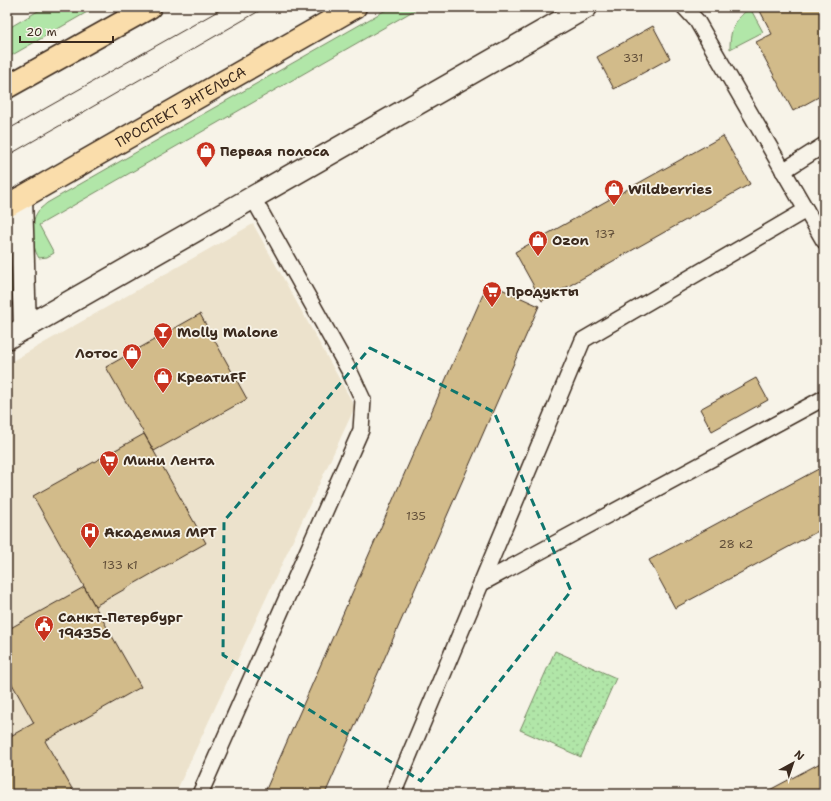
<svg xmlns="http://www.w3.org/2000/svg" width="831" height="801" font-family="'Shantell Sans',sans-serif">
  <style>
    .built { fill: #ece2cc }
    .grass { fill: #b1e6a8; stroke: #768863 }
    .park { fill: url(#park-dots); stroke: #768863 }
    .building { fill: #d2bb8a; stroke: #3b2a1e }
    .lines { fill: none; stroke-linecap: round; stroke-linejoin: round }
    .service-casing { stroke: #3b2a1e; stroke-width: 18 }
    .minor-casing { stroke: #3b2a1e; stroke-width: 25 }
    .primary-casing { stroke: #3b2a1e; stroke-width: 25 }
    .service { stroke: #f7f3e8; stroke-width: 15 }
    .minor { stroke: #f7f3e8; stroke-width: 22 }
    .primary { stroke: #faddab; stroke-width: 22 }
    .tram { stroke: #3b2a1e; stroke-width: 1 }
    .marked { fill: none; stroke: #0f766e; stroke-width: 3; stroke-dasharray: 8 5; stroke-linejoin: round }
    .labels { text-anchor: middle; stroke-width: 3.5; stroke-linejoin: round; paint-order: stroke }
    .number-label { font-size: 12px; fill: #614e39 }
    .street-label { font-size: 14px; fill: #3b2a1e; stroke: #f7f3e8 }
    .poi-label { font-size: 14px; font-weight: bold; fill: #3b2a1e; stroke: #f7f3e8; text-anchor: start }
  </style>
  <defs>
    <pattern id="park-dots" width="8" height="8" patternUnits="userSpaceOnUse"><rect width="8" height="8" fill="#b1e6a8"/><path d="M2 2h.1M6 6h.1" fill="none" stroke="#99c590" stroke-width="1.8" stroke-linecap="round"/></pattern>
  </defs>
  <rect width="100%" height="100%" fill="#f7f3e8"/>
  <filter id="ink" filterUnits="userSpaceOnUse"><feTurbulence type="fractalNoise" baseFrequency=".025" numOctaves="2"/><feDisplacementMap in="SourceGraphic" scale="8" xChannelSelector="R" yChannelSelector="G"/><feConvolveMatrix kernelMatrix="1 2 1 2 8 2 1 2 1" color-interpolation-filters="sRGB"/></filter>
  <g filter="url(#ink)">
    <path class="built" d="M253,224L355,407L175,794H7V364Z"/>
    <g class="grass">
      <path d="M45,7H96L7,58V29Z"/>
      <path d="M391,7H420L39,225L54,253L47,257L39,258C31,246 29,220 40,209C42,207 45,205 47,203Z"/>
      <path d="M750,8L763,32L730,49C730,29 734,20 750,8Z"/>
      <path d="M7,237L12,285L11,298L7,305Z"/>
    </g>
    <path class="park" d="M555,651L616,678L581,757L520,730Z"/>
    <g class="building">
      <path d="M758,7H824V94L793,111L756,42L772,34Z"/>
      <path d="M653,26L670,58L614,89L597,57Z"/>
      <path d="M723,136L750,184L542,301L515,252Z"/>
      <path d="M488,283L539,306L325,794H264Z"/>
      <path d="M200,314L247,399L154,451L106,367Z"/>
      <path d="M756,378L768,400L712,431L700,409Z"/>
      <path d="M144,434L206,543L95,606L33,496Z"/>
      <path d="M824,466V528L675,608L649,560Z"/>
      <path d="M84,587L141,687L45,741L75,794H7V738L34,723L7,675V630Z"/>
      <path d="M824,761V794H762Z"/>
    </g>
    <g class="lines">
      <g class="service-casing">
        <g id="service">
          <path d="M684,7L697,21L824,241"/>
          <path d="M783,171L824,145"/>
          <path d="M482,583L824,398"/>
          <path d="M200,794L361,430L363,400L350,372L253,198"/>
          <path d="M393,794L583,340L806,210"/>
        </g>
      </g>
      <g class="minor-casing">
        <g id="minor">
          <path d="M21,198L25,328"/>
          <path d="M7,338L586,7"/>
        </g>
      </g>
      <g class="primary-casing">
        <g id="primary">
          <path d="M7,87L150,7"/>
          <path id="s1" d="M7,206L355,7"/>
        </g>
      </g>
      <use href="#service" class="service"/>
      <use href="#minor" class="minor"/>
      <use href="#primary" class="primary"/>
      <g class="tram">
        <path d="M7,130L225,7"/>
        <path d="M7,156L266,7"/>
      </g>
    </g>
  </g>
  <path class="marked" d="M370,348L494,412L571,591L421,781L223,655L224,521Z"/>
  <defs>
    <g id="shop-pin" transform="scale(1)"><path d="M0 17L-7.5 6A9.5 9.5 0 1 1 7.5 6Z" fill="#c8321e" stroke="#f7f3e8"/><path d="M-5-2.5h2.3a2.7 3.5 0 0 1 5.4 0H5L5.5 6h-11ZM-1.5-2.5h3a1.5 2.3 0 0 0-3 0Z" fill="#fff"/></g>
    <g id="supermarket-pin" transform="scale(1)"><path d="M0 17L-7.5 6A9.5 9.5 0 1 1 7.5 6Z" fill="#c8321e" stroke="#f7f3e8"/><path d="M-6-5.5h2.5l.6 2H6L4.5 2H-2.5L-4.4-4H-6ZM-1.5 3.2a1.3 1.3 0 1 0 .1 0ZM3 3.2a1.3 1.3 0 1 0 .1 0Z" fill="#fff"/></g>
    <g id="bar-pin" transform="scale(1)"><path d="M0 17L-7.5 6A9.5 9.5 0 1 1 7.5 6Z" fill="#c8321e" stroke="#f7f3e8"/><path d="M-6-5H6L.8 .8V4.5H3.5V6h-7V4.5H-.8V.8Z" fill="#fff"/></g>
    <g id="hospital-pin" transform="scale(1)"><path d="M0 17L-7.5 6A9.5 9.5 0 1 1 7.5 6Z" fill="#c8321e" stroke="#f7f3e8"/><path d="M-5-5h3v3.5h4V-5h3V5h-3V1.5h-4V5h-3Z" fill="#fff"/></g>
    <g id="civic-pin" transform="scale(1)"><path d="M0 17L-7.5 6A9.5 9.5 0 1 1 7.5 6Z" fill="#c8321e" stroke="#f7f3e8"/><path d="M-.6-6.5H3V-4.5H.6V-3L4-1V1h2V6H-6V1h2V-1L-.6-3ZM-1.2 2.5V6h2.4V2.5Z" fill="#fff"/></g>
  </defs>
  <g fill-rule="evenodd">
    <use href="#shop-pin" x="206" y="151"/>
    <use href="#shop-pin" x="614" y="189"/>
    <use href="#shop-pin" x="538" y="240"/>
    <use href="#supermarket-pin" x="492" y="291"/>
    <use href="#bar-pin" x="163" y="332"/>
    <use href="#shop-pin" x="132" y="353"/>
    <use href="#shop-pin" x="163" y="377"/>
    <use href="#supermarket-pin" x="109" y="460"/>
    <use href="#hospital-pin" x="90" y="532"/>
    <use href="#civic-pin" x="44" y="625"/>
  </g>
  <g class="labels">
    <g class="number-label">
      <text x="633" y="62">331</text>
      <text x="605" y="238">137</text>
      <text x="416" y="520">135</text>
      <text x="736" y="548">28 к2</text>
      <text x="120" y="569">133 к1</text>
    </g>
    <g class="street-label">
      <text dy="5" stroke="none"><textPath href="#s1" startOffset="200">ПРОСПЕКТ ЭНГЕЛЬСА</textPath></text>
    </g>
    <g class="poi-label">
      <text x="220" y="156">Первая полоса</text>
      <text x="628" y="194">Wildberries</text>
      <text x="552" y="245">Ozon</text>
      <text x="506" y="296">Продукты</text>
      <text x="177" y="337">Molly Malone</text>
      <text x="118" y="358" text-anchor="end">Лотос</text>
      <text x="177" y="382">КреатиFF</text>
      <text x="123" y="465">Мини Лента</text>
      <text x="104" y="537">Академия МРТ</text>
      <text x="58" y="622">Санкт-Петербург<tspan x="58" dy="16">194356</tspan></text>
    </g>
  </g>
  <rect width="831" height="801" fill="none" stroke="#f7f3e8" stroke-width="24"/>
  <rect x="12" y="12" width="807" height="777" fill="none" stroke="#3b2a1e" stroke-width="1.5" filter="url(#ink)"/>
  <g transform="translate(793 763) rotate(40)" stroke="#f7f3e8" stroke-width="3" paint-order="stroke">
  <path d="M0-3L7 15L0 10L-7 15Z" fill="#3b2a1e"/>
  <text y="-6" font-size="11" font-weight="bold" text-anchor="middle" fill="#3b2a1e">N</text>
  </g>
  <path d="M20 36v6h93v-6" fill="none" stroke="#3b2a1e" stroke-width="2"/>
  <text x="26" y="36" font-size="12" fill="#3b2a1e" stroke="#f7f3e8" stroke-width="3" paint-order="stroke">20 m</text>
</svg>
